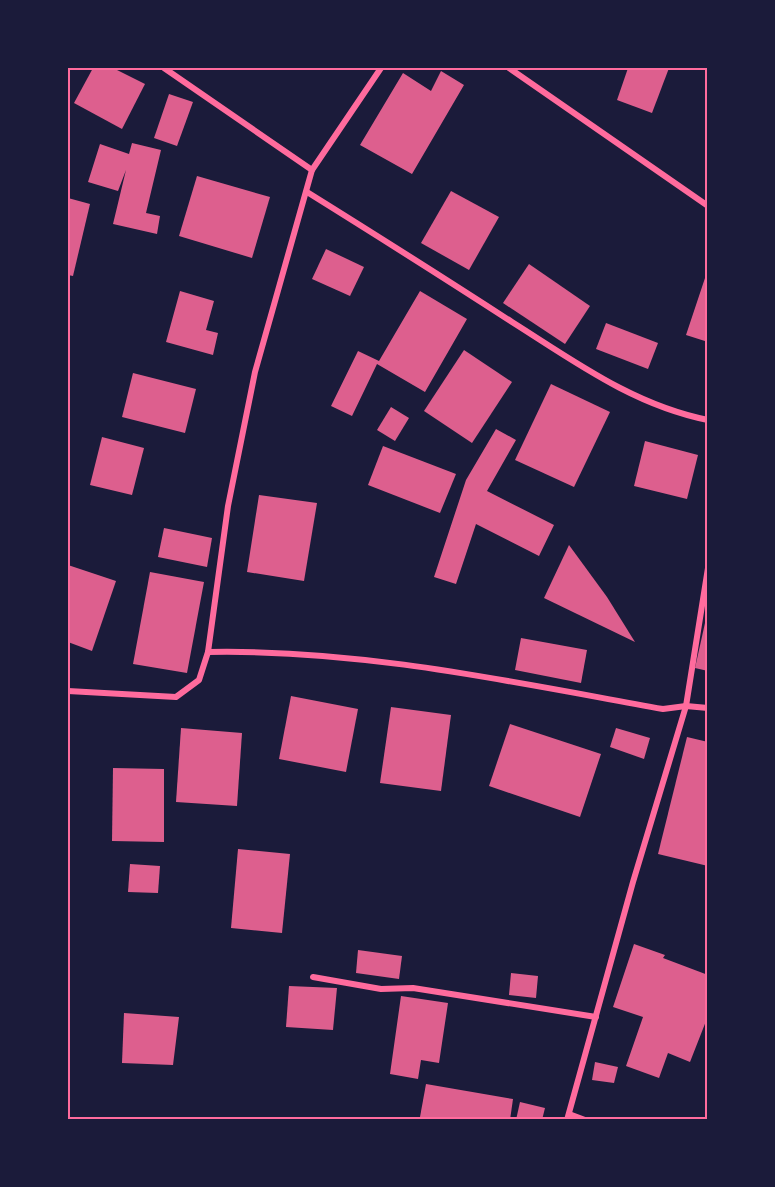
<svg xmlns="http://www.w3.org/2000/svg" width="775" height="1187" font-family="'Asap Condensed',sans-serif">
  <style>
    .building { fill: #dd5f8e }
    .lines { fill: none; stroke-linecap: round; stroke-linejoin: round }
    .minor { stroke: #ff6b9d; stroke-width: 6 }
    .neatline { fill: none; stroke: #ff6b9d; stroke-width: 2 }
  </style>
  <rect width="100%" height="100%" fill="#1b1b3a"/>
  <g class="building">
    <path d="M93,68H113L145,84L122,129L74,103Z"/>
    <path d="M628,68H669L652,113L617,100Z"/>
    <path d="M441,71L464,85L412,174L360,145L403,73L431,91Z"/>
    <path d="M169,94L193,102L177,146L154,138Z"/>
    <path d="M132,143L161,150L146,213L160,216L157,234L113,224L126,170L118,191L88,182L100,144L129,154Z"/>
    <path d="M197,176L270,197L252,258L179,236Z"/>
    <path d="M451,191L499,217L469,270L421,243Z"/>
    <path d="M68,198L90,204L73,276L68,275Z"/>
    <path d="M326,249L364,267L350,296L312,279Z"/>
    <path d="M529,264L590,306L565,344L503,303Z"/>
    <path d="M707,272H708V342L686,335Z"/>
    <path d="M180,291L214,301L206,330L218,333L213,355L166,342Z"/>
    <path d="M420,291L467,319L425,392L377,364L352,416L331,406L358,351L379,361Z"/>
    <path d="M606,323L658,343L648,369L596,349Z"/>
    <path d="M464,350L512,382L472,443L424,411Z"/>
    <path d="M133,373L196,389L185,433L122,417Z"/>
    <path d="M551,384L610,412L574,487L515,460Z"/>
    <path d="M391,407L409,418L395,441L377,430Z"/>
    <path d="M496,429L516,440L487,491L554,525L539,556L476,524L456,584L434,577L466,480Z"/>
    <path d="M102,437L144,448L132,495L90,485Z"/>
    <path d="M645,441L698,455L687,499L634,486Z"/>
    <path d="M383,446L456,474L440,513L368,485Z"/>
    <path d="M259,495L317,503L304,581L247,572Z"/>
    <path d="M164,528L212,538L207,567L158,557Z"/>
    <path d="M569,545L607,597L635,642L544,598Z"/>
    <path d="M68,565L116,581L92,651L68,642Z"/>
    <path d="M150,572L204,582L187,673L133,664Z"/>
    <path d="M707,614H708V671L695,668Z"/>
    <path d="M521,638L587,650L581,683L515,670Z"/>
    <path d="M291,696L358,709L346,772L279,759Z"/>
    <path d="M391,707L451,715L441,791L380,783Z"/>
    <path d="M510,724L601,754L580,817L489,786Z"/>
    <path d="M181,728L242,733L237,806L176,802Z"/>
    <path d="M616,728L650,738L644,759L610,747Z"/>
    <path d="M687,737L708,742V866L658,854Z"/>
    <path d="M113,768L164,769V842L112,841Z"/>
    <path d="M238,849L290,854L282,933L231,928Z"/>
    <path d="M130,864L160,866L158,893L128,892Z"/>
    <path d="M634,944L665,955L663,958L708,975V1016L690,1062L668,1053L659,1078L626,1066L643,1017L613,1007Z"/>
    <path d="M358,950L402,956L399,979L356,973Z"/>
    <path d="M511,973L538,976L536,998L509,995Z"/>
    <path d="M289,986L337,988L333,1030L286,1027Z"/>
    <path d="M401,996L448,1003L439,1063L421,1060L418,1079L390,1074Z"/>
    <path d="M124,1013L179,1017L173,1065L122,1063Z"/>
    <path d="M595,1062L618,1067L614,1083L592,1080Z"/>
    <path d="M426,1084L513,1099L510,1120L420,1117Z"/>
    <path d="M520,1102L545,1108L542,1120H516Z"/>
  </g>
  <g class="lines">
    <g class="minor">
      <path d="M164,68L312,170"/>
      <path d="M509,68L708,206"/>
      <path d="M307,192C376,235 444,278 512,322C574,361 633,405 708,420"/>
      <path d="M208,652L228,506L255,372L312,170L381,68"/>
      <path d="M68,691L176,697L199,680L208,652C362,649 512,682 663,709L686,706L708,708"/>
      <path d="M313,977L381,989L413,988L596,1017"/>
      <path d="M569,1114L585,1120"/>
      <path d="M567,1120L633,882L686,706L708,568"/>
    </g>
  </g>
  <rect width="775" height="1187" fill="none" stroke="#1b1b3a" stroke-width="138"/>
  <rect x="69" y="69" width="637" height="1049" class="neatline"/>
</svg>
